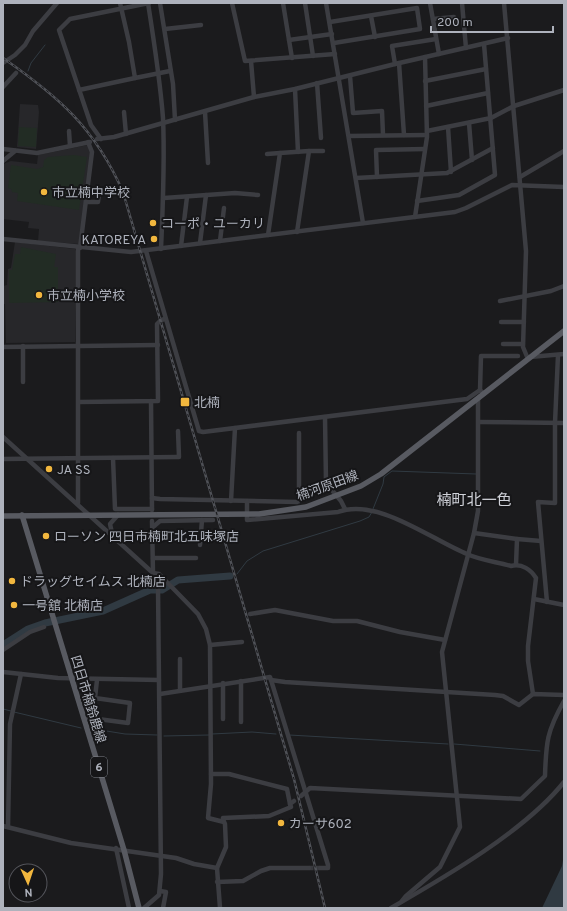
<svg xmlns="http://www.w3.org/2000/svg" width="567" height="911" font-family="Overpass,'Noto Sans JP',sans-serif">
  <style>
    .built { fill: #27272a }
    .green { fill: #222c24 }
    .water { fill: #303a42 }
    .lines { fill: none; stroke-linecap: round; stroke-linejoin: round }
    .stream { stroke: #303a42; stroke-width: 1 }
    .river { stroke: #303a42; stroke-width: 7 }
    .minor-tunnel { stroke: #38393d; stroke-width: 4.5; stroke-dasharray: 4.5 2; stroke-linecap: butt }
    .minor { stroke: #3c3d42; stroke-width: 4.5 }
    .major { stroke: #585a61; stroke-width: 5.5 }
    .rail-casing { stroke: #4f5157; stroke-width: 2.5 }
    .rail { stroke: #161618; stroke-width: 1; stroke-dasharray: 3; stroke-linecap: butt }
    .poi-dot { fill: #f2b73e; stroke: #161618; stroke-width: 1.5 }
    .labels { text-anchor: middle; stroke-width: 4; stroke-linejoin: round; paint-order: stroke }
    .shield { fill: #161618; stroke: #80838b; stroke-width: 1 }
    .shield-label { font-size: 12px; font-weight: bold; fill: #aeb2bc }
    .poi-label { font-size: 13px; fill: #aeb2bc; stroke: #161618; text-anchor: start }
    .street-label { font-size: 13px; fill: #aeb2bc; stroke: #161618 }
    .quarter-label { font-size: 15px; fill: #cfd1d8; stroke: #161618 }
  </style>
  <rect width="100%" height="100%" fill="#1b1b1d"/>
  <g class="built">
    <path d="M20,104L38,105L39,112L36,149L17,147Z"/>
    <path d="M88,145L91,153L79,244L38,241L39,229L28,228L29,222L3,219V164L11,161L37,164L38,155Z"/>
    <path d="M15,242L75,249L77,253L75,342L6,343L5,304H3V286L7,285L8,269L11,268Z"/>
  </g>
  <g class="green">
    <path d="M19,127L37,128L36,147L18,146Z"/>
    <path d="M74,155L87,157L79,210L17,201L18,193L12,192L11,189L8,188L11,165L37,169L43,167L44,160L48,157Z"/>
    <path d="M21,247L56,254L54,267H58V302L9,303V270H12L15,254H20Z"/>
  </g>
  <path class="water" d="M564,854V908H542L562,866Z"/>
  <g class="lines">
    <g class="stream">
      <path d="M28,71L31,63L45,45"/>
      <path d="M373,509L383,484L384,477L392,471L476,474"/>
      <path d="M237,574L247,561L263,551L360,521L369,517L372,512"/>
      <path d="M3,709L11,711"/>
      <path d="M14,712L81,728"/>
      <path d="M94,729L125,734L157,735"/>
      <path d="M212,734L252,732L276,734"/>
      <path d="M289,735L448,744"/>
      <path d="M164,736L209,735"/>
      <path d="M454,744L540,751"/>
    </g>
    <path class="river" d="M3,645L28,629L45,623L103,611L150,590H162L178,580L230,576"/>
    <path class="minor-tunnel" d="M309,868H320"/>
    <g class="minor">
      <path d="M120,3L129,42L135,78L170,71"/>
      <path d="M148,3C154,41 160,79 163,118C165,161 163,205 161,249"/>
      <path d="M160,3L173,84L175,120"/>
      <path d="M232,3L245,61L335,54"/>
      <path d="M283,3L289,40L332,34"/>
      <path d="M305,3L313,56"/>
      <path d="M326,3L363,223"/>
      <path d="M430,3L439,54"/>
      <path d="M462,3L466,48"/>
      <path d="M504,3L526,251L523,347L528,359"/>
      <path d="M371,16L375,37"/>
      <path d="M433,19L454,17L455,22"/>
      <path d="M330,22L417,8L420,29L334,43"/>
      <path d="M165,29L201,25"/>
      <path d="M289,40L292,58"/>
      <path d="M251,61L254,97"/>
      <path d="M3,63L15,55L25,45L33,31L57,3"/>
      <path d="M399,63L404,135"/>
      <path d="M395,64L392,46L436,39"/>
      <path d="M350,76L353,113L382,111L383,135"/>
      <path d="M425,81L486,69"/>
      <path d="M317,83L321,138"/>
      <path d="M3,87L16,73"/>
      <path d="M295,89L298,152"/>
      <path d="M79,90L135,78"/>
      <path d="M426,106L488,93"/>
      <path d="M124,112L126,134"/>
      <path d="M205,112L208,163"/>
      <path d="M469,123L472,160"/>
      <path d="M448,127L451,172"/>
      <path d="M69,131L70,146"/>
      <path d="M427,131L491,118L514,106L564,90"/>
      <path d="M349,136L427,135"/>
      <path d="M97,139L114,137L254,97L295,89L395,64L508,38"/>
      <path d="M101,139L91,125L59,30L70,19L149,3"/>
      <path d="M3,149L37,153L90,142"/>
      <path d="M309,151H323"/>
      <path d="M267,154L280,153"/>
      <path d="M3,161L15,151"/>
      <path d="M377,177L376,150L425,149"/>
      <path d="M520,177L564,151"/>
      <path d="M356,178L447,173L493,148"/>
      <path d="M164,198L235,193L258,195"/>
      <path d="M417,201L459,195L495,175L484,44"/>
      <path d="M86,202H98L99,193"/>
      <path d="M415,217L427,137L425,57"/>
      <path d="M268,235L280,153L309,151L297,232"/>
      <path d="M3,239L131,252L455,212L466,208L512,185L564,187"/>
      <path d="M220,241L224,208"/>
      <path d="M200,243L206,195"/>
      <path d="M181,246L187,197"/>
      <path d="M80,248L92,152L88,142"/>
      <path d="M146,251L199,431L203,432L467,399L480,390L484,394"/>
      <path d="M500,301L551,291L564,286"/>
      <path d="M501,322H524"/>
      <path d="M503,344H523"/>
      <path d="M23,346V382"/>
      <path d="M3,347L158,345"/>
      <path d="M530,357L564,354"/>
      <path d="M480,390L481,356H518"/>
      <path d="M151,401L152,510"/>
      <path d="M79,402L158,401L157,324L161,320L165,319"/>
      <path d="M325,417L326,483L341,501L345,509"/>
      <path d="M479,422L564,423"/>
      <path d="M3,437L153,573L159,574L198,614L206,629L210,645L211,784L208,818L224,822L223,818L269,816L291,807L290,804L294,801"/>
      <path d="M113,458L115,509H152"/>
      <path d="M3,459L176,457H179L178,431"/>
      <path d="M152,498L160,499L297,502L306,498L326,483"/>
      <path d="M231,501L235,428"/>
      <path d="M247,501V520L338,512C377,497 432,540 467,554C480,560 497,562 511,566C522,563 531,570 536,578L528,646V661L533,694"/>
      <path d="M299,501V433"/>
      <path d="M78,503V247"/>
      <path d="M153,527L160,521L213,520"/>
      <path d="M112,533L110,524L118,515"/>
      <path d="M474,533L517,539L516,565"/>
      <path d="M517,539L541,541"/>
      <path d="M200,545L202,520"/>
      <path d="M153,558H196"/>
      <path d="M534,599L564,605"/>
      <path d="M547,602L538,502L555,503V423L558,355"/>
      <path d="M250,614L275,610L333,621H357L400,632L445,640"/>
      <path d="M210,645L242,642"/>
      <path d="M3,650L30,632L44,627"/>
      <path d="M180,659V690"/>
      <path d="M3,672L58,678L159,680"/>
      <path d="M271,680L328,865V868H320"/>
      <path d="M241,681V722"/>
      <path d="M160,694L270,677L271,680L285,682L495,695L503,696L519,705L533,694L564,695"/>
      <path d="M83,717L128,723L130,703L95,698L97,680"/>
      <path d="M223,719V683"/>
      <path d="M211,774H229L287,789L290,804"/>
      <path d="M301,796L310,788L521,799L545,776C546,742 547,731 564,701"/>
      <path d="M3,826L71,843L176,858L194,864L217,868"/>
      <path d="M8,827L10,724L21,674"/>
      <path d="M116,848L129,908"/>
      <path d="M217,882L243,881L261,871L270,868H309"/>
      <path d="M160,891L166,892L163,908"/>
      <path d="M402,901L406,896L440,867L460,827L442,652L474,533L478,511V399"/>
      <path d="M144,908L159,895L161,874L158,587L153,573L152,521"/>
      <path d="M220,908L217,868L226,847L225,824L224,822"/>
      <path d="M391,908C445,877 525,831 564,782"/>
    </g>
    <g class="major">
      <path d="M22,515L124,850L139,908"/>
      <path d="M3,516L259,514L306,507L361,486L381,474L564,331"/>
    </g>
    <g class="rail-casing">
      <path id="rail" d="M3,58C59,97 95,128 123,192L294,779L325,908"/>
    </g>
    <use href="#rail" class="rail"/>
  </g>
  <g class="poi-dot">
    <circle cx="44" cy="192" r="4"/>
    <circle cx="153" cy="223" r="4"/>
    <circle cx="154" cy="239" r="4"/>
    <circle cx="39" cy="295" r="4"/>
    <rect x="180" y="397" width="10" height="10" rx="2"/>
    <circle cx="49" cy="469" r="4"/>
    <circle cx="46" cy="536" r="4"/>
    <circle cx="12" cy="581" r="4"/>
    <circle cx="14" cy="605" r="4"/>
    <circle cx="281" cy="823" r="4"/>
  </g>
  <g class="labels">
    <rect class="shield" x="91" y="757" width="16" height="20" rx="3"/>
    <g class="shield-label">
      <text x="99" y="771">6</text>
    </g>
    <g class="poi-label">
      <text x="52" y="197">市立楠中学校</text>
      <text x="161" y="228">コーポ・ユーカリ</text>
      <text x="146" y="244" text-anchor="end">KATOREYA</text>
      <text x="47" y="300">市立楠小学校</text>
      <text x="194" y="407">北楠</text>
      <text x="57" y="474">JA SS</text>
      <text x="54" y="541">ローソン 四日市楠町北五味塚店</text>
      <text x="20" y="586">ドラッグセイムス 北楠店</text>
      <text x="22" y="610">一号舘 北楠店</text>
      <text x="289" y="828">カーサ602</text>
    </g>
    <g class="street-label">
      <text transform="translate(327 485) rotate(-20)" y="5">楠河原田線</text>
      <text transform="translate(89 699) rotate(73)" y="5">四日市楠鈴鹿線</text>
    </g>
    <g class="quarter-label">
      <text x="474" y="505">楠町北一色</text>
    </g>
  </g>
  <rect width="567" height="911" fill="none" stroke="#aeb2bc" stroke-width="8"/>
  <g transform="translate(28 883) rotate(177)"><circle r="19" fill="#161618" stroke="#53545a"/>
  <path d="M0-3L7 15L0 10L-7 15Z" fill="#f2b73e"/>
  <text y="-6" font-size="11" font-weight="bold" text-anchor="middle" fill="#aeb2bc">N</text>
  </g>
  <path d="M431 26v6h122v-6" fill="none" stroke="#aeb2bc" stroke-width="2"/>
  <text x="437" y="26" font-size="12" fill="#aeb2bc" stroke="#161618" stroke-width="3" paint-order="stroke">200 m</text>
</svg>
